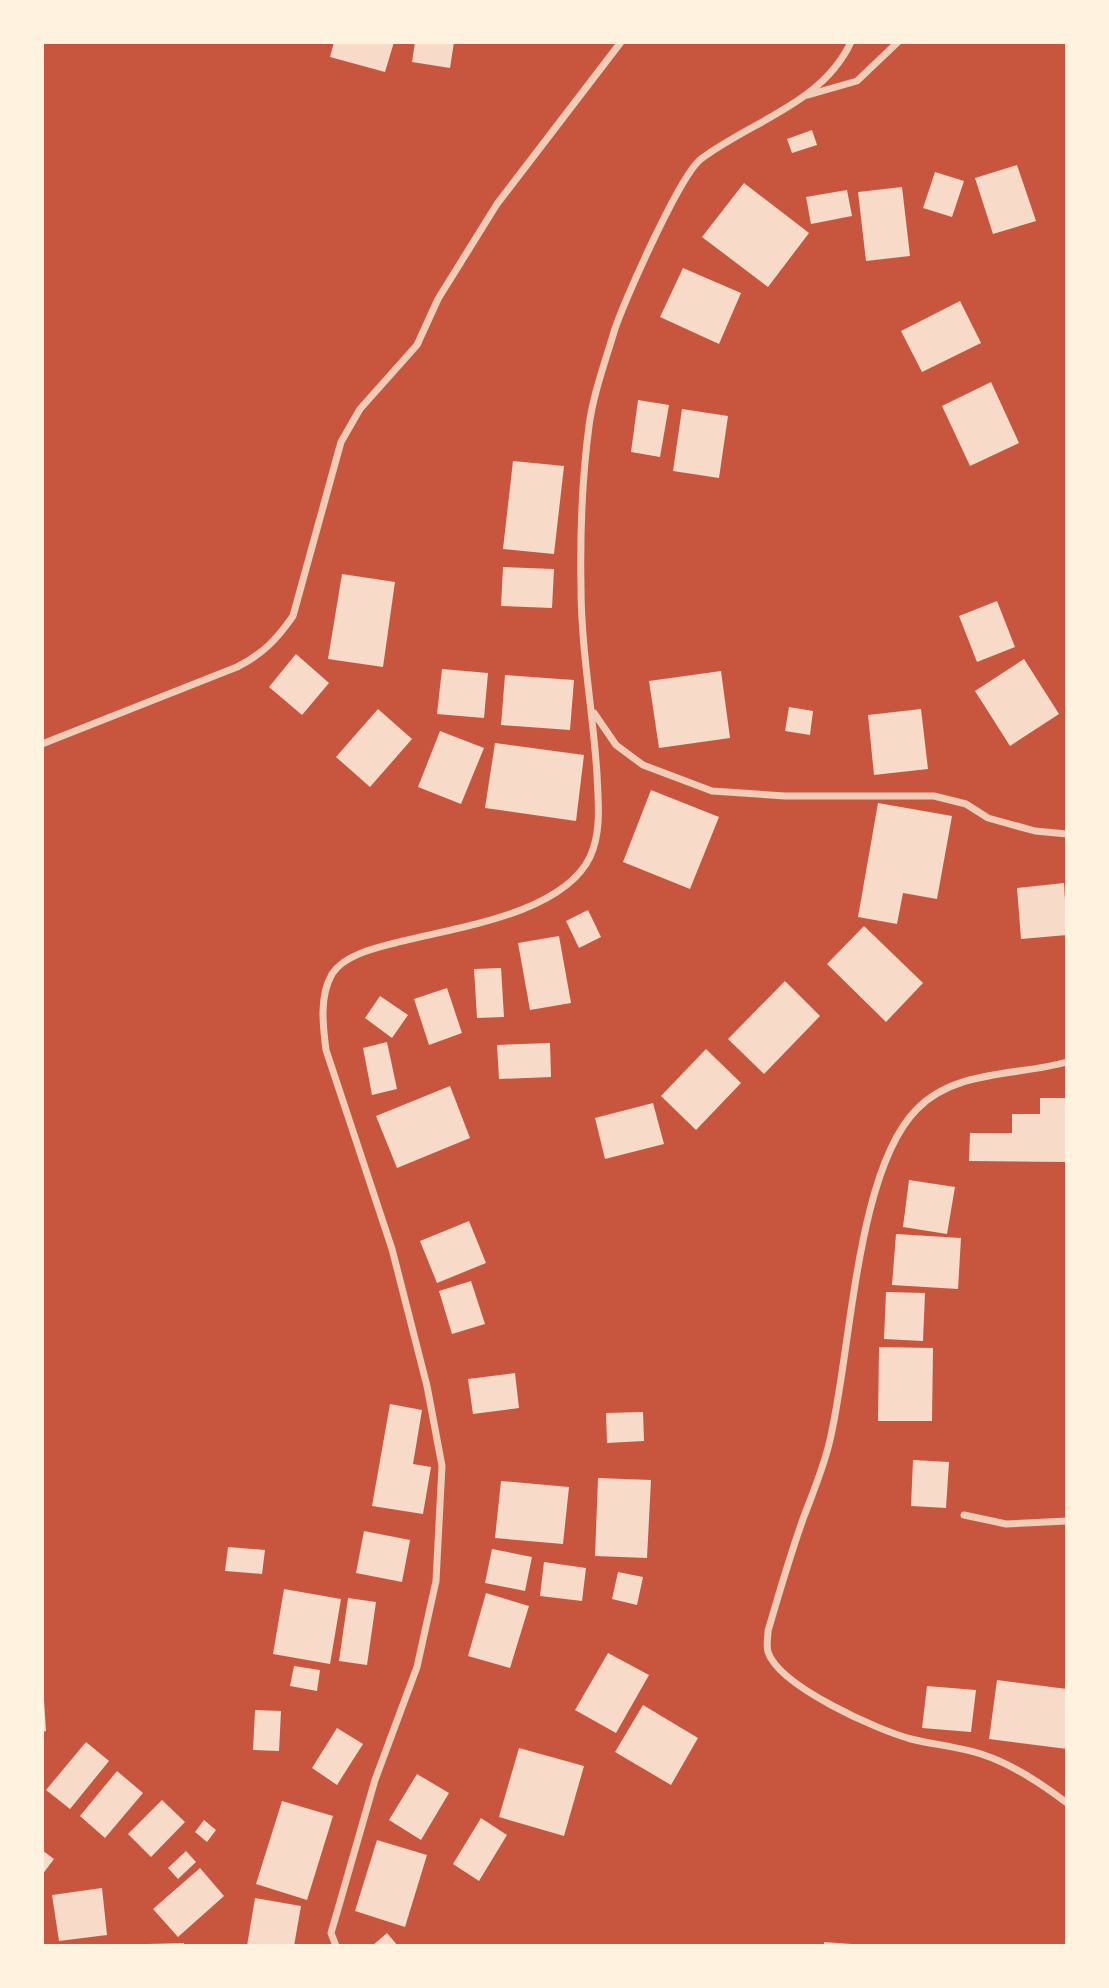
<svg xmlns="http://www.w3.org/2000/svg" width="1109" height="1988" font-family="'PT Sans Narrow',sans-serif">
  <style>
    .building { fill: #f7dbc8 }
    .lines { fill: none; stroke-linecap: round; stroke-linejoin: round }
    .minor { stroke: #f1ccb7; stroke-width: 7 }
  </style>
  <rect width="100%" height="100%" fill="#c8553d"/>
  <g class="building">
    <path d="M334,42H394L385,72L330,57Z"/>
    <path d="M415,42H454L450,68L412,62Z"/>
    <path d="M812,130L817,145L792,153L787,139Z"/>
    <path d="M1017,165L1036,221L993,234L975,178Z"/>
    <path d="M935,172L964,181L952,217L923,208Z"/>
    <path d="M744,183L809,233L768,287L702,237Z"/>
    <path d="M902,187L910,256L866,261L858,192Z"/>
    <path d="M847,190L852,216L811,224L806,197Z"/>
    <path d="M683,268L741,293L719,344L660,317Z"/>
    <path d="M960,301L981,343L922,372L901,331Z"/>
    <path d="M991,382L1019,443L970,466L942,406Z"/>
    <path d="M638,400L669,405L660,457L631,452Z"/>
    <path d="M682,409L728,416L719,478L673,471Z"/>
    <path d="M513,461L564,466L554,554L503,549Z"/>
    <path d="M503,567L554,569L552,608L501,606Z"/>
    <path d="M342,574L395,582L383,667L328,659Z"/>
    <path d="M997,601L1015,647L977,662L959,616Z"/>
    <path d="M296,654L329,683L302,715L269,687Z"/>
    <path d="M1024,659L1059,714L1010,746L975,691Z"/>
    <path d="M442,669L488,673L484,718L437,714Z"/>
    <path d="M721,671L730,738L659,748L649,681Z"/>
    <path d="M505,675L574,680L570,730L501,725Z"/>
    <path d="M789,707L813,711L810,735L785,731Z"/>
    <path d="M378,709L412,739L370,787L336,757Z"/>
    <path d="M921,709L928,769L874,775L868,715Z"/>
    <path d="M440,731L484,748L461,804L418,787Z"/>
    <path d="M495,743L584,755L576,821L485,808Z"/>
    <path d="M651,790L719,817L690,889L623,862Z"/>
    <path d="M878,803L952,816L937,899L903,893L897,924L858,917Z"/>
    <path d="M1064,883L1067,935L1021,939L1017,888Z"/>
    <path d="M588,910L601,937L579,948L566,921Z"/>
    <path d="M864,926L923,983L886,1022L827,964Z"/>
    <path d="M559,936L571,1003L530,1010L518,943Z"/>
    <path d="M501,968L504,1017L477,1018L474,969Z"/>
    <path d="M785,981L820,1016L764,1074L728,1039Z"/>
    <path d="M447,988L462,1033L429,1045L414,999Z"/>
    <path d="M380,996L408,1015L392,1038L365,1018Z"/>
    <path d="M387,1042L397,1089L372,1095L363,1048Z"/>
    <path d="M550,1043L551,1077L499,1079L497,1045Z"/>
    <path d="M706,1049L741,1083L696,1130L661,1096Z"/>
    <path d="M450,1086L470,1138L397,1168L376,1116Z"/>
    <path d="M1040,1098H1067V1162L969,1161L970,1133H1012V1114H1040Z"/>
    <path d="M653,1103L664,1144L605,1159L595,1118Z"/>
    <path d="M909,1180L955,1187L947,1234L903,1227Z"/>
    <path d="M469,1221L486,1263L437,1283L420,1241Z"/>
    <path d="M896,1234L961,1238L958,1289L892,1285Z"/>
    <path d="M471,1281L485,1324L452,1334L439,1291Z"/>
    <path d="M886,1292L925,1293L923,1341L884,1339Z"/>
    <path d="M879,1347L933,1348L932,1421H878Z"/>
    <path d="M515,1373L519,1408L473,1414L468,1379Z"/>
    <path d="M390,1404L422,1410L413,1464L431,1467L423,1514L372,1506Z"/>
    <path d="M643,1412L644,1441L607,1443L606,1413Z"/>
    <path d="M913,1460L949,1462L946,1508L911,1506Z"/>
    <path d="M598,1478L651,1480L647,1558L595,1556Z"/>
    <path d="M501,1481L569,1487L563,1544L495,1538Z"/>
    <path d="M364,1531L410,1540L402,1582L356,1573Z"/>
    <path d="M228,1547L265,1550L262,1574L225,1571Z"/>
    <path d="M492,1549L532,1557L525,1591L485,1583Z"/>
    <path d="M544,1562L586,1568L582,1601L540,1596Z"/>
    <path d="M618,1572L643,1577L637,1605L612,1599Z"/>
    <path d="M284,1589L341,1599L330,1664L273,1654Z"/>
    <path d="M486,1593L529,1606L510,1668L468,1656Z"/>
    <path d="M348,1598L376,1602L367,1665L339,1661Z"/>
    <path d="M608,1653L649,1675L616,1733L575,1710Z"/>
    <path d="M294,1666L320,1670L317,1691L290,1686Z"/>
    <path d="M997,1680L1067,1689V1749L989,1739Z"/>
    <path d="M927,1686L976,1690L971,1732L922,1728Z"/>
    <path d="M42,1700H44L46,1731L42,1732Z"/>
    <path d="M643,1705L698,1738L671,1785L615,1752Z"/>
    <path d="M255,1710L281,1711L279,1751L253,1750Z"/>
    <path d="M337,1728L363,1744L337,1785L312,1768Z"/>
    <path d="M86,1742L109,1761L70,1809L46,1790Z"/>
    <path d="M519,1748L584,1766L564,1836L499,1817Z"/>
    <path d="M117,1771L143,1793L105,1838L80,1816Z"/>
    <path d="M417,1774L449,1793L421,1840L389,1820Z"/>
    <path d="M162,1800L185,1822L151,1857L128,1834Z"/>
    <path d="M282,1801L333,1816L307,1900L256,1884Z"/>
    <path d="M481,1818L507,1835L479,1881L453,1864Z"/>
    <path d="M204,1820L216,1830L207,1842L195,1832Z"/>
    <path d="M377,1840L427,1855L405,1927L355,1911Z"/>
    <path d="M42,1850L54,1859L42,1875Z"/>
    <path d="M186,1851L196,1862L178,1879L168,1868Z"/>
    <path d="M200,1868L224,1896L178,1937L153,1909Z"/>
    <path d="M102,1888L107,1935L59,1941L52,1895Z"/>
    <path d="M255,1898L301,1906L294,1946H247Z"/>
    <path d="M387,1933L398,1946H372Z"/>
    <path d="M824,1942L852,1944V1946H824Z"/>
    <path d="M184,1943V1946H147V1944Z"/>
  </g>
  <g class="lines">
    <g class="minor">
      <path d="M808,95L857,81L898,42"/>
      <path d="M594,713L616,745L643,765L712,791L785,796H934L966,804L988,818L1035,831L1067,834"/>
      <path d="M42,744L237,667C263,654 277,639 293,616L341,442L360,409L417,345L438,299L497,204L621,42"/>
      <path d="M1067,1062C1018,1076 956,1069 917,1109C855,1171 851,1357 829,1444C823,1469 812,1495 803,1519C790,1556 779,1593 768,1631C768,1637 766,1646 768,1652C779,1686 877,1730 911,1739C935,1745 961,1747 984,1755C1014,1765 1042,1784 1067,1803"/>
      <path d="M964,1515L1006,1524L1067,1521"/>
      <path d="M336,1946L331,1933L340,1902L375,1780L417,1667L436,1581L442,1466L427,1386L392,1249L326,1050C323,1026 319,997 332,974C344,955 375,948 395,943C452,928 562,915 590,857C602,831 598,801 597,774C593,712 581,649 581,587C580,534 582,479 589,426C593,395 605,362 614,332C623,303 680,175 701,159C751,121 822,104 851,42"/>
    </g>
  </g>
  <rect width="1109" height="1988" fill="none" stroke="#fff3e0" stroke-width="88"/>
</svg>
